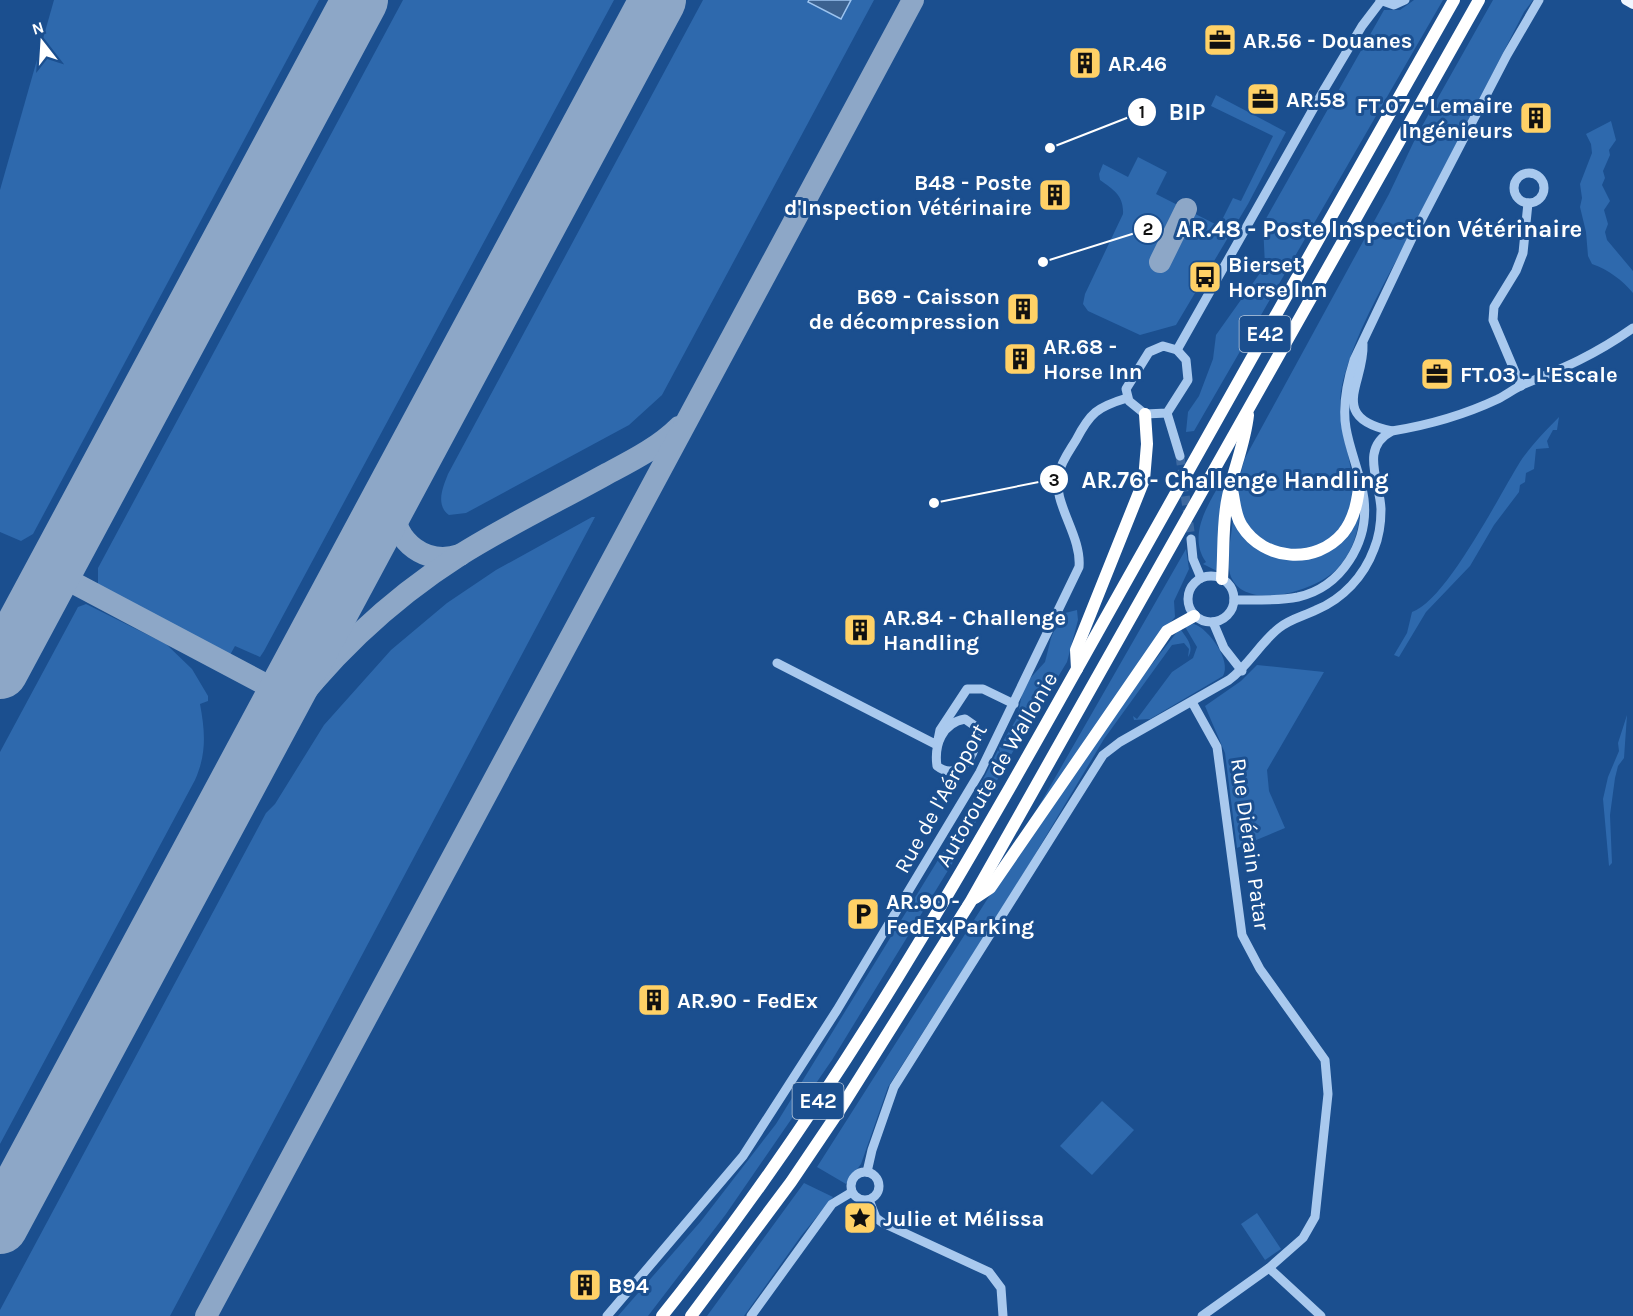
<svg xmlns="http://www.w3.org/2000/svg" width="1633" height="1316" font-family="Karla,sans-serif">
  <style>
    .green { fill: #2e69ad }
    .water { fill: #3c6290; stroke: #9cc4f0; stroke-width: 1.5 }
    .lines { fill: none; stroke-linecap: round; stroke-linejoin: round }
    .taxiway { stroke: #8da7c7; stroke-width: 22 }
    .runway { stroke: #8da7c7; stroke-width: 56 }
    .minor-tunnel { stroke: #3d69a0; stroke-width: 9; stroke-dasharray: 9 4.5; stroke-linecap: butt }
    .minor { stroke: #a9c9ee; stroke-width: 9 }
    .major { stroke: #f0f6ff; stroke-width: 10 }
    .highway { stroke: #fff; stroke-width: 12 }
    .labels { text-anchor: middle; stroke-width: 6; stroke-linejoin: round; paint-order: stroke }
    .shield { fill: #1b4f8f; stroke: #bbcadd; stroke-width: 1.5 }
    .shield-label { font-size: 21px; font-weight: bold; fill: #fff }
    .poi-label { font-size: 22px; font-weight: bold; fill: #fff; stroke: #1b4f8f; text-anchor: start }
    .street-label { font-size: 22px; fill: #fff; stroke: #1b4f8f }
    .leader { fill: none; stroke: #fff; stroke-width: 2 }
    .callout-dot { fill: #fff; stroke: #1b4f8f; stroke-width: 2 }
    .mark-label { font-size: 18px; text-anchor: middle; font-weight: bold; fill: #111 }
    .callout-label { font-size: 24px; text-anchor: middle; font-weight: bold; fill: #fff; stroke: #1b4f8f; stroke-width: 6; stroke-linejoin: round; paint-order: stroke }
  </style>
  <rect width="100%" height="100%" fill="#1b4f8f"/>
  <g class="green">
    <path d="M54,0H319L33,534L21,541L0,532V190Z"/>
    <path d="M403,0H614L264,651L260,657L235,646L230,655L98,585V568Z"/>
    <path d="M703,0H874L662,395L629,425L466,513L449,515C435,505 443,487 448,474Z"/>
    <path d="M1414,0H1443L1194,431L1186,432L1188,412L1199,396L1213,359L1216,335L1265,266L1263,224L1384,10H1400Z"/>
    <path d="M1493,0H1533L1524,12C1485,88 1445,165 1406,242C1383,286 1357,330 1344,377C1327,436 1372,474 1342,527C1329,549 1296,554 1273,547C1267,545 1261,538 1255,533C1252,530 1247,527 1246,524C1234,503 1238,480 1245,458L1389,194L1417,135Z"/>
    <path d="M1216,95L1286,132L1248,204L1176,325L1140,335L1088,311L1083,304L1085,294L1123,214C1124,196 1114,190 1100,180L1099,174L1103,164L1128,177L1138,157L1167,172L1156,194L1219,226L1233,198L1241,201L1273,136L1211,106Z"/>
    <path d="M1611,121L1616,140L1609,150L1610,155L1603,171L1605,178L1602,185L1610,201L1604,210L1608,224L1605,232L1607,240L1633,271V293C1623,281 1608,269 1592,264L1588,256L1586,232L1580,207L1582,198L1580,184L1592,153L1591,144L1586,134Z"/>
    <path d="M1559,417L1557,430H1553L1547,441L1549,448L1536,449L1534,469L1526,473L1525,482L1520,485L1519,492L1494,525L1470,566L1426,612L1399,657L1394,655L1407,633L1412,612C1446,601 1500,494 1520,462C1529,448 1547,429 1559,417Z"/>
    <path d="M1225,475V487L1219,572L1203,564L1206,562C1186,534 1211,500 1225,475Z"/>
    <path d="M1360,503C1360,528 1354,551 1336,570C1315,591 1246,612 1231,577C1225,562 1232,535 1233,518L1250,543L1320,554Z"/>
    <path d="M592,517H595L170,1316H0V1310L266,813L275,804L324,725L391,650L447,603L496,570Z"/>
    <path d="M1186,549L1189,569L1174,601L1175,617L1161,634L1036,811Z"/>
    <path d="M86,604L166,644L192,669L208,696V701L200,704C205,731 207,753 195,780L0,1144V752L78,607Z"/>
    <path d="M1077,610L1078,620L1067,662L1006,763L966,841L832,1060L726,1214L648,1316H618L701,1221L776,1124L962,821L998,750L1000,753L999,748L1017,718L1024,685L1045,662L1051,638L1061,614Z"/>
    <path d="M1194,624C1209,629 1232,661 1223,676L1150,719L1134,720L1133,716L1137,719L1172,672L1193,658L1197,647L1184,625Z"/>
    <path d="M1180,628C1186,638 1195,646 1188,657L1189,649L1184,643L1172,645L1104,739L1015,888L888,1087L861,1164L846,1184L817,1167L995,887L1138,682Z"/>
    <path d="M1257,665L1324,672L1267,770L1269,791L1285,828L1237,848L1225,753L1205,706L1241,681Z"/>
    <path d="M1627,715L1624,758L1618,766L1615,778L1610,815L1612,863L1609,866L1603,799L1608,777L1619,751L1618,743Z"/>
    <path d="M1102,1101L1134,1130L1092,1175L1060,1146Z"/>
    <path d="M804,1183L833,1197L801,1236L744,1316H707Z"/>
    <path d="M1257,1213L1281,1249L1265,1260L1241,1224Z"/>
  </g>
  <path class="water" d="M809,0H851L841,19L808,2Z"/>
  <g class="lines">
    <g class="taxiway">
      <path d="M1160,262L1186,209"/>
      <path d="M403,475C399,485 394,496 394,507C394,543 427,566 460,555"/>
      <path d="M53,572L272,688L295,689L314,681"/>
      <path d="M189,871C217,824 243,776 274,732C324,662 388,601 460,555C506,526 556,502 603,476C629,462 658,448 679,427"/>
      <path d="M206,1316L913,0"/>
    </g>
    <g class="runway">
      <path d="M0,671L360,0"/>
      <path d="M0,1226L658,0"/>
    </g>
    <path class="minor-tunnel" d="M1180,456L1191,539"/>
    <g class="minor">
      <path d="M1380,0L1394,5L1405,0"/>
      <circle cx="1529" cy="188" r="15"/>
      <path d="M1363,344C1365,383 1326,417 1392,431"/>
      <path d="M1163,346L1177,350L1186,360L1188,380L1167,413L1145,414L1129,401L1126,389L1149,352Z"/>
      <path d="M1177,350L1325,88L1362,26L1381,1"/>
      <path d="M1521,386L1493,320L1494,307L1516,271L1523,253L1528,203"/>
      <path d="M1167,413L1180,456"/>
      <path d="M1191,539L1193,559L1201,578"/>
      <circle cx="1211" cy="599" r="23"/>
      <path d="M1234,600C1255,600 1278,601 1298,597C1342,587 1369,542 1364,499C1361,475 1350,452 1346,428C1342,405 1347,382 1354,360L1413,236L1507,55L1539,0"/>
      <path d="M1213,622L1224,648L1242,671"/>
      <path d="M777,663L937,745L940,730L967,689H983L1014,704"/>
      <path d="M1192,702L1217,747L1242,935L1260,969L1325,1060L1328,1094L1315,1217L1303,1238L1269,1268L1202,1316"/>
      <path d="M965,719L975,726C983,748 960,784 937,766C934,745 942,723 965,719Z"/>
      <circle cx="865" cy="1186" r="14"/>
      <path d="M867,1172L872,1150L894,1087L1103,755L1120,742L1229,680C1249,665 1260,643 1279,628C1290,619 1304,616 1316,610C1343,599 1364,576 1374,549C1379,537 1381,522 1381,509C1380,481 1359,448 1392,431C1429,425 1464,415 1498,399C1506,395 1514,389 1522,385C1564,368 1595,355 1633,328"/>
      <path d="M869,1200L876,1218L883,1223L989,1272L1001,1288L1003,1316"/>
      <path d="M1269,1268L1321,1316"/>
      <path d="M607,1316L743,1156L837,1010L980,772L1079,567C1082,535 1051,502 1059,473C1061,462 1070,450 1076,440C1090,413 1097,407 1127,398"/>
      <path d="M751,1316L832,1204L852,1192"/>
    </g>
    <path class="major" d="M1626,0L1633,4"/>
    <g class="highway">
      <path d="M1231,486C1235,500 1234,514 1242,526C1264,561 1316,565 1343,533C1355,518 1358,499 1360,480"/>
      <path d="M1222,579C1224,552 1222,522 1228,496C1234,468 1245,443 1248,415"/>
      <path d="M1077,669L1076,650L1144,480L1147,444L1145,414"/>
      <path d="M975,898L990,888L1167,631L1194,616"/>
      <path d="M662,1316C835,1101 970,860 1105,619C1221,412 1337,206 1454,0"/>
      <path d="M691,1316L791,1182L839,1111L971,901L1479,0"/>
    </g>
  </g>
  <defs>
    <g id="office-square" transform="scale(1.725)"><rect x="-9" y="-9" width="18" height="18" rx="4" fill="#ffd166" stroke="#1b4f8f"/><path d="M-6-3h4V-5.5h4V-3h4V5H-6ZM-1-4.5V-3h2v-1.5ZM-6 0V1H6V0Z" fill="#111"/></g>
    <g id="building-square" transform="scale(1.725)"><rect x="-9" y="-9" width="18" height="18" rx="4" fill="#ffd166" stroke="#1b4f8f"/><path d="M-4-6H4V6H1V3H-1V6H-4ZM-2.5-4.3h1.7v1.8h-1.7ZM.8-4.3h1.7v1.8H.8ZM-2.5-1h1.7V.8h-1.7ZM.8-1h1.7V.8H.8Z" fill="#111"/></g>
    <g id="bus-square" transform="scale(1.725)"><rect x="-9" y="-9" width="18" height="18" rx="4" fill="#ffd166" stroke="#1b4f8f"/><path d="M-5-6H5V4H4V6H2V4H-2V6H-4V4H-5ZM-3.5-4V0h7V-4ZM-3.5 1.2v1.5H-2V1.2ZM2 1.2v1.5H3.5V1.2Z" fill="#111"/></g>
    <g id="parking-square" transform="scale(1.725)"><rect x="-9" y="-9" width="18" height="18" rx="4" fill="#ffd166" stroke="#1b4f8f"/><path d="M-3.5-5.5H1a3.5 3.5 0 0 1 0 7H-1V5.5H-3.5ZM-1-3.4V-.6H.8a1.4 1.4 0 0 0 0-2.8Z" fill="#111"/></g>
    <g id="sight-square" transform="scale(1.725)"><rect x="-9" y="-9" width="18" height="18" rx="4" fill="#ffd166" stroke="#1b4f8f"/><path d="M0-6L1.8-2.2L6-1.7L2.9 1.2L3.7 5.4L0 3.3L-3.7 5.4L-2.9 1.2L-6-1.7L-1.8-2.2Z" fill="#111"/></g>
  </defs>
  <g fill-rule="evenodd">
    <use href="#office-square" x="1220" y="40"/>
    <use href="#building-square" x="1085" y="63"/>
    <use href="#office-square" x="1263" y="99"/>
    <use href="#building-square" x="1536" y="118"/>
    <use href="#building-square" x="1055" y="195"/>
    <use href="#bus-square" x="1205" y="277"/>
    <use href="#building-square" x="1023" y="309"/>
    <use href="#building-square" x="1020" y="359"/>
    <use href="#office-square" x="1437" y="374"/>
    <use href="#building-square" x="860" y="630"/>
    <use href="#parking-square" x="863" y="914"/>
    <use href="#building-square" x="654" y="1000"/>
    <use href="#sight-square" x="860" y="1218"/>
    <use href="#building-square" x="585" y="1285"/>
  </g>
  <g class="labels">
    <g class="shield">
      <rect x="1239.5" y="316" width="51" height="36" rx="4.5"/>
      <rect x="792.5" y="1083" width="51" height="36" rx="4.5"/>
    </g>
    <g class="shield-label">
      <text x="1265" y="341">E42</text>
      <text x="818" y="1108">E42</text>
    </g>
    <g class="poi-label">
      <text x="1243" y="48">AR.56 - Douanes</text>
      <text x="1108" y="71">AR.46</text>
      <text x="1286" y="107">AR.58</text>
      <text x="1513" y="113" text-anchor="end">FT.07 - Lemaire<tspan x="1513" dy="25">Ingénieurs</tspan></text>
      <text x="1032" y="190" text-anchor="end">B48 - Poste<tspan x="1032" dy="25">d'Inspection Vétérinaire</tspan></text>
      <text x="1228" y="272">Bierset<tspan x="1228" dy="25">Horse Inn</tspan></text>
      <text x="1000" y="304" text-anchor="end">B69 - Caisson<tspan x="1000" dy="25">de décompression</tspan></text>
      <text x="1043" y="354">AR.68 -<tspan x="1043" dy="25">Horse Inn</tspan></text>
      <text x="1460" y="382">FT.03 - L'Escale</text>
      <text x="883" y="625">AR.84 - Challenge<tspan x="883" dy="25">Handling</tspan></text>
      <text x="886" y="909">AR.90 -<tspan x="886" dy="25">FedEx Parking</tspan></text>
      <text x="677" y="1008">AR.90 - FedEx</text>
      <text x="883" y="1226">Julie et Mélissa</text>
      <text x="608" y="1293">B94</text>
    </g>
    <g class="street-label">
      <text transform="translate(996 769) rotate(-60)" y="8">Autoroute de Wallonie</text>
      <text transform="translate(940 798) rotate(-61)" y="8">Rue de l'Aéroport</text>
      <text transform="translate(1251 844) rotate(82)" y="8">Rue Diérain Patar</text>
    </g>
  </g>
  <path class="leader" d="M1050 148L1142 112M1043 262L1148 229M934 503L1054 479"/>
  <g class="callout-dot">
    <circle cx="1050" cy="148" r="6"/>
    <circle cx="1043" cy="262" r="6"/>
    <circle cx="934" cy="503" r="6"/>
    <circle cx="1142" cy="112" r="15"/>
    <circle cx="1148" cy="229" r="15"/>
    <circle cx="1054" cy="479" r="15"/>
  </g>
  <g class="mark-label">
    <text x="1142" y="118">1</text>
    <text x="1148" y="235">2</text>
    <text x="1054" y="486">3</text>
  </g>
  <g class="callout-label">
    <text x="1187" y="120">BIP</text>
    <text x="1379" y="237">AR.48 - Poste Inspection Vétérinaire</text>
    <text x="1235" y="488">AR.76 - Challenge Handling</text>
  </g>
  <g transform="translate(42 42) rotate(343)" stroke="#1b4f8f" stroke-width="4.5" paint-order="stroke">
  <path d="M0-4.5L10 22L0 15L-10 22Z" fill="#ffffff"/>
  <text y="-9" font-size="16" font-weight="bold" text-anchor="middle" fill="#ffffff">N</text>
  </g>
</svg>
